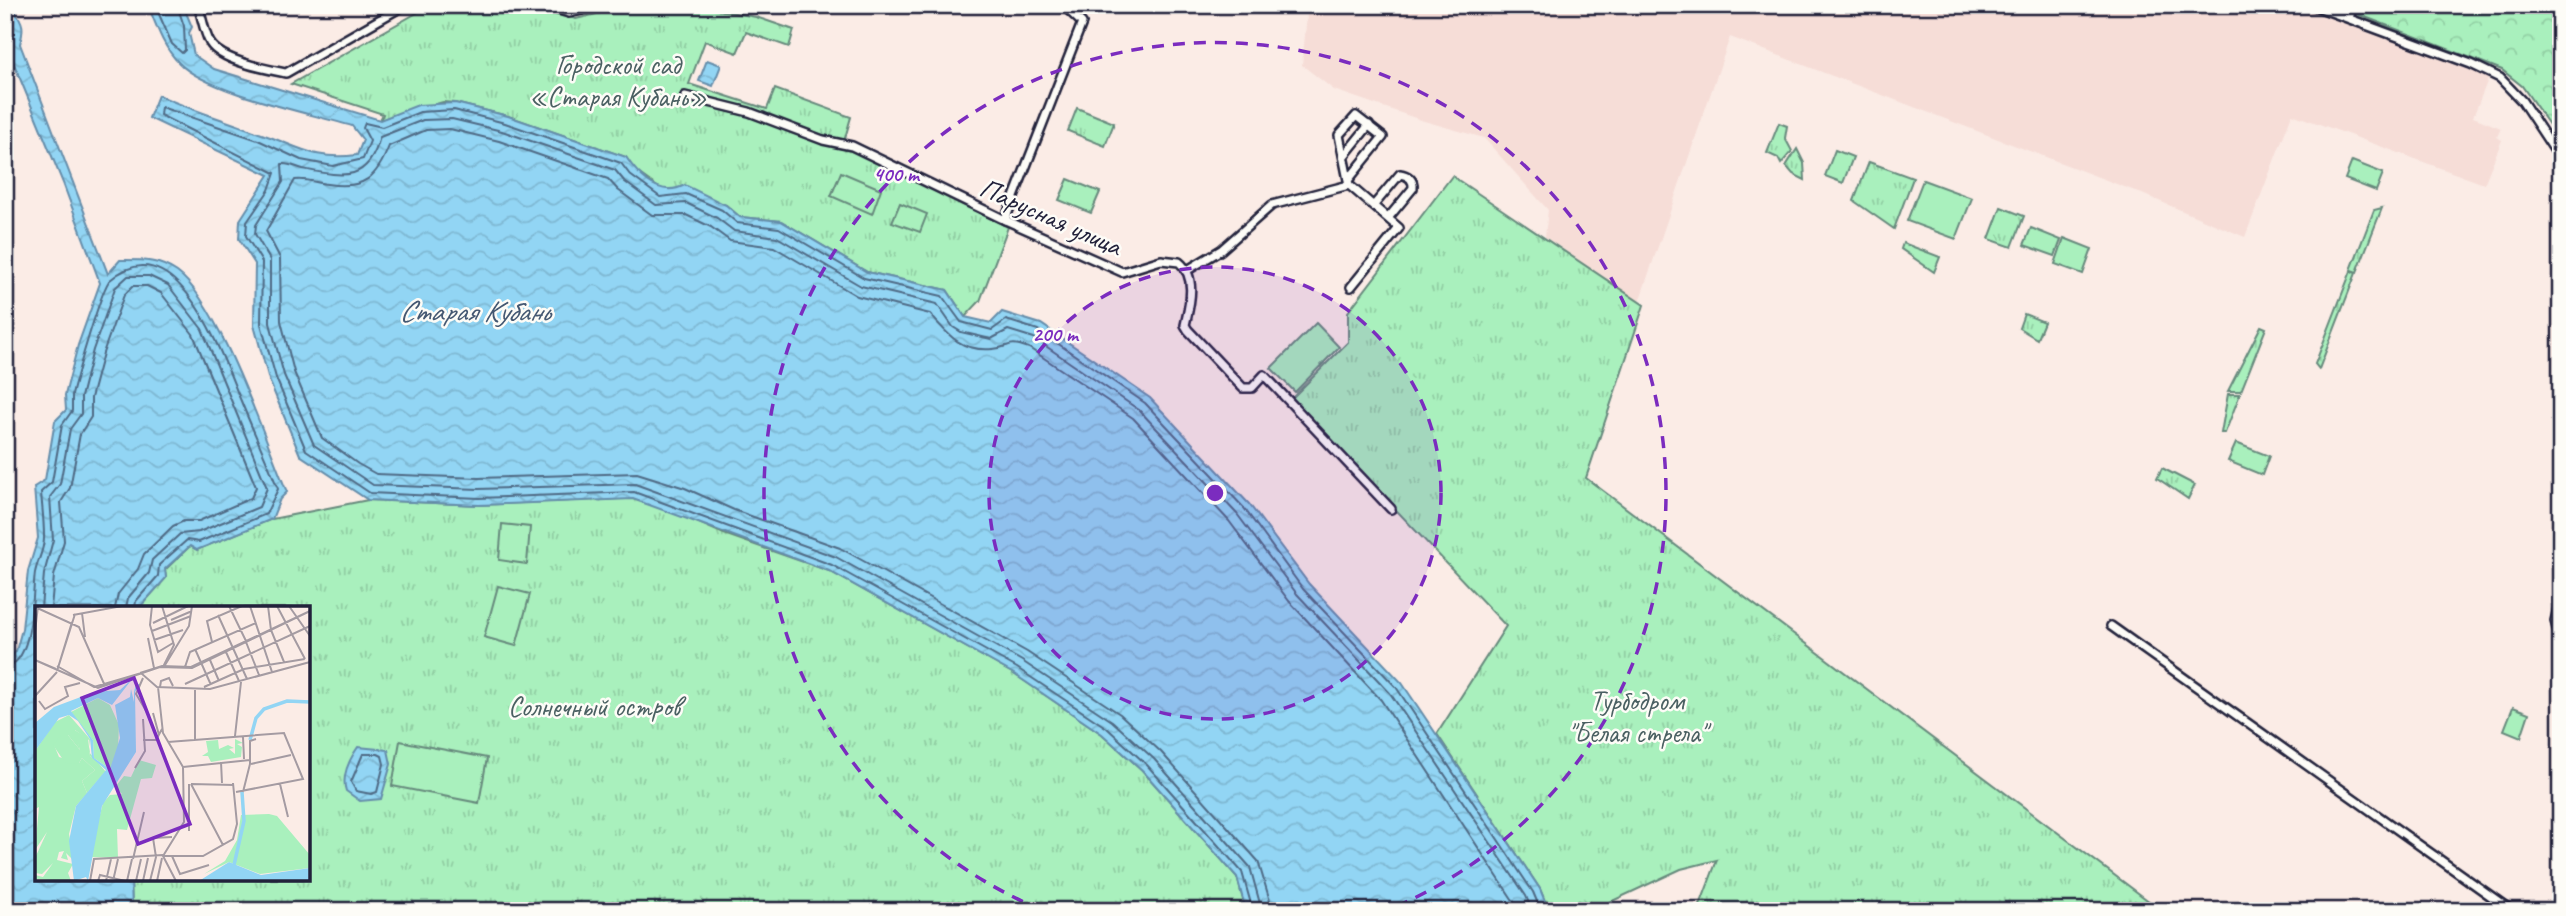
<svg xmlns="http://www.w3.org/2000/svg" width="2566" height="916" font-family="Caveat,sans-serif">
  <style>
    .built { fill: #f6ddd7 }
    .forest { fill: url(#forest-crowns); stroke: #66897c; stroke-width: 2 }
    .park { fill: url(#park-tufts); stroke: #66897c; stroke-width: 2 }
    .pitch { fill: #a9f0bd; stroke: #66897c; stroke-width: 2 }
    .water { fill: url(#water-waves); stroke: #658daa; stroke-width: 2 }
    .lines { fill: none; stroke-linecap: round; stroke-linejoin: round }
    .shore { stroke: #4f6a85; stroke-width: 2 }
    .minor-casing { stroke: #22223b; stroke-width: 12 }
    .minor { stroke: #fdfcf7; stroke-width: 7 }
    .ring { fill: none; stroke: #7b2cbf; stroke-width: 3.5; stroke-dasharray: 12 9 }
    .labels { text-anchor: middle; stroke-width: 5; stroke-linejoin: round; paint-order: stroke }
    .park-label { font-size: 28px; fill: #4a6062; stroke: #fdfcf7 }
    .street-label { font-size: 28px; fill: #22223b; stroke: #fdfcf7 }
    .water-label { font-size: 30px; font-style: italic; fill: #445872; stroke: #fdfcf7 }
    .inset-river { fill: none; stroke: #92d5f4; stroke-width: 3.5 }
    .inset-road { fill: none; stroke: #a49ba2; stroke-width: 2 }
    .view { fill: #7b2cbf; fill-opacity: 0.15; stroke: #7b2cbf; stroke-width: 3.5 }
    .inset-edge { fill: none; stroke: #22223b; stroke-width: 3.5 }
    .centre { fill: #7b2cbf; stroke: #fdfcf7; stroke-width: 3.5 }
    .ring-label { font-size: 21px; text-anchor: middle; font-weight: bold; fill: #7b2cbf; stroke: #fdfcf7; stroke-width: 5; stroke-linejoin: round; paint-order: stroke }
  </style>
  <defs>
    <pattern id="forest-crowns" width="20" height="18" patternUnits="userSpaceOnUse" patternTransform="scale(1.75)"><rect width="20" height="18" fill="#a9f0bd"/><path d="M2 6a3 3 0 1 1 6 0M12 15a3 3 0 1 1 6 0" fill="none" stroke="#91cea3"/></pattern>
    <pattern id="park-tufts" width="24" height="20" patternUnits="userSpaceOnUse" patternTransform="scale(1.75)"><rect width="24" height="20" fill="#a9f0bd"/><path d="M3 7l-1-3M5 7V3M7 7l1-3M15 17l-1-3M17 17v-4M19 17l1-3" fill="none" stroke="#91cea3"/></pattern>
    <pattern id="water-waves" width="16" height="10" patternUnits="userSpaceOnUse" patternTransform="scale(1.75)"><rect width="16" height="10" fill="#92d5f4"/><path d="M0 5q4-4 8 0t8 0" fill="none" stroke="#7eb7d2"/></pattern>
  </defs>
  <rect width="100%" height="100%" fill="#fbece6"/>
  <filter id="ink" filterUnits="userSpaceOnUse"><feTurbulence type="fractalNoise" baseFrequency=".0143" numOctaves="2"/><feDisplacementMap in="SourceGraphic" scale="14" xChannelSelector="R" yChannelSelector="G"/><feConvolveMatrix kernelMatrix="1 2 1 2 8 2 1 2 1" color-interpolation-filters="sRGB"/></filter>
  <g filter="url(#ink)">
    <path class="built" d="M1308,5H2300L2489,77L2473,117L2501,128L2497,137L2502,140L2484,184L2292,114L2245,237L2135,191L1730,37L1639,302L1545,237L1548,210L1484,138L1424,121L1334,90L1302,65Z"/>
    <path class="forest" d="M2334,5H2561V142L2522,86L2502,70Z"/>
    <g class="park">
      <path d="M431,5H521L576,19L634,5H692L756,17L794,30L789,47L746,32L737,53L705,41L689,84L767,109L775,89L851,117L843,145L1008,227L980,301L965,317L947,290L867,272L781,221L740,217L726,205L675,190L663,191L634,170L626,157L508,116L455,103L443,102L380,120L383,114L291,84Z"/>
      <path d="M1077,108L1114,123L1105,146L1068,131Z"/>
      <path d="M1779,123L1787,126L1785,138L1792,151L1781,164L1778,158L1767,153Z"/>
      <path d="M1797,149L1804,163L1805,180L1793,174L1786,166Z"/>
      <path d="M1869,162L1913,178L1894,229L1854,201Z"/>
      <path d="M1452,176L1644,305L1586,478L2162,911H1698L1717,860L1681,869L1591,911H1549L1540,889L1437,734L1506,626L1291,399L1348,342V312Z"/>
      <path d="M2001,207L2024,216L2012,247L1989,239Z"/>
      <path d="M2382,208L2357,272L2351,270L2374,210Z"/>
      <path d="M1903,243L1940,257L1934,272L1901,249Z"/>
      <path d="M2351,271L2356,273L2319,369L2315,364Z"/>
      <path d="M2024,314L2044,322L2037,339L2019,328Z"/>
      <path d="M2261,326L2266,328L2241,391H2228Z"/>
      <path d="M2228,394H2240L2225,433H2221Z"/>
      <path d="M2162,468L2195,485L2188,499L2157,478Z"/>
      <path d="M619,499H633L676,513L724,534L829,571L1014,674L1102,734L1142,770L1237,877L1246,911H132L131,879H308V608H139L166,578L165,570L190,546L197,550L272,519L368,500L479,505Z"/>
    </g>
    <g class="pitch">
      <path d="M1835,150L1853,157L1843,183L1825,176Z"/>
      <path d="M2352,161L2383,173L2376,191L2345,179Z"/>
      <path d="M841,172L881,189L872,214L831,196Z"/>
      <path d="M1068,179L1100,192L1091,213L1059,200Z"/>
      <path d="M1923,180L1972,198L1956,239L1907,221Z"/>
      <path d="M900,203L927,214L920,232L892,222Z"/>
      <path d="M2031,228L2061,240L2055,256L2024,245Z"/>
      <path d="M2064,238L2092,249L2083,274L2055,264Z"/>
      <path d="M1316,323L1339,347L1295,392L1271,368Z"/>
      <path d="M2236,443L2269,456L2262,475L2228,461Z"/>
      <path d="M502,524L530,527L527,564L499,560Z"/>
      <path d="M498,586L530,594L516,646L484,637Z"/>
      <path d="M2513,707L2529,713L2521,737L2504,730Z"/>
      <path d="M400,741L487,758L479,803L392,786Z"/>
    </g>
    <g class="water">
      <path d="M148,5H183L192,27L189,33L194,55L214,69L380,120L418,105L455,103L508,116L626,157C640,178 660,198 685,185L726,205L740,217L781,221L867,272L947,290L965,317L991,323L1002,312L1041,324L1150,398L1249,504L1309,584L1402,683L1540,889L1549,911H1246L1237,877L1142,770L1102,734L1014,674L829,571L633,499L479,505L368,500L300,455L269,380L254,325L255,264L239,239L240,220L269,175L149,118L158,95C191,110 225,120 259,133C298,146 314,161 357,155L363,140L352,126C309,113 208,93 179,63C163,47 156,25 148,5Z"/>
      <path d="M5,9L14,10C24,23 24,28 20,44L108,274L120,260C141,260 159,259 177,272C219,302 265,440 287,492L280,499L272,519L197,550L190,546L165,569L166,578L139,608H37V879H131L132,911H5V664L16,651L22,629L28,571L38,538L34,487L45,480L55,421L66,410L65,395L78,345L100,283L63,183L5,42Z"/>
      <path d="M707,60L721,65L713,86L699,81Z"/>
      <path d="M358,747L388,750L391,764L381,799L360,801L346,791C341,776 349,760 358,747Z"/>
    </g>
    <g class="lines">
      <g class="shore">
        <path d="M155,5L172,44L182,53L185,50L184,26L177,5"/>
        <path d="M41,608L44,574L53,540L50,497L60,484L70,429L81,414V397L93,350L115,288L128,276H149L168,285L202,329L267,488L259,507L199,532L180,534L152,560L149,573L128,598L126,608"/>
        <path d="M51,608L54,576L64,541L61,502L70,488L80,434L91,417V398L103,353L124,295L133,286H147L161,293L193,334L256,487L251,498L199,521H184L173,526L144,554L138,569L118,594L115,608"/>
        <path d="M5,667C34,664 32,594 35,573C37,561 45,549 44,536C44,521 42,506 41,492L52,482L62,425L72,411V395C76,379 102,286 110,280C177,223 222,356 241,401C253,431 267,460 278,489L266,514L199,542L187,540L159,565L158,576L136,601L135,608"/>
        <path d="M378,754L382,756L384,764L377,792L371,794L356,791L351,782L363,754Z"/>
        <path d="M1253,911L1242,872L1147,765L1107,728L1017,668L832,565L634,492L479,498L370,493L306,450L276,378L261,324L262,262L246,236L247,222L269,190L275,173L160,115L161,107L258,140L301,160L333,166L363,159L370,141L363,128L365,123L382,127L420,112L454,110L505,123L621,163L630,175L660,197L686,194L722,210L737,223L779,228L864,278L942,296L961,322L992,330L1006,320L1038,330L1145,403L1244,508L1303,589L1396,687L1533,892L1541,911"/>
        <path d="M1262,911L1250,867L1154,759L1112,721L1022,661L836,557L635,484L479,489L373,485L314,445L284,375L270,323V260L255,234L256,225L283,182L282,164C289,163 295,167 303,169C344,177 368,183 380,137L423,120L452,119L502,131L615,170L625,182L656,205L686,203L717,218L734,231L777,237L861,286L937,304L953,327L961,332L991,339L1008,330L1034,338L1139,410L1237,514L1297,594L1390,693L1526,896L1532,911"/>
        <path d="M1273,911L1258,861L1161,752L1120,714L1027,652L840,548L734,510L685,488L637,473L479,478L376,474L358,464L322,438L294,372L281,321L280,258L266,231L295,180C305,178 317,183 327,184C365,190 377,177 389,146L426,130L450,129L499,141L608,179L618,190L652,215H686L711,227L730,241L774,247L857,296L930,314C948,335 961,352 993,349C1013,347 1006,340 1029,348L1133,418L1229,521L1289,601L1381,700L1520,911"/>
      </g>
      <g class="minor-casing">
        <g id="minor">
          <path d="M198,5C202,17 204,32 210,43C221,61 266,69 286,73L405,5"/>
          <path d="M542,5L569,13L605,5"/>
          <path d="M2312,5L2471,64L2500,78L2522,101L2561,160"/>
          <path d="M2349,18L2353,5"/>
          <path d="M685,96L749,112L823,140L852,146L1001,218L1122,272L1161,260L1179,262C1198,277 1189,307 1185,325L1188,330L1243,388H1252L1264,375L1391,509"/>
          <path d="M1344,156L1369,125"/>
          <path d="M1349,185L1399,228L1351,287"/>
          <path d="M1374,205L1400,174C1407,175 1414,179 1413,188L1389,217"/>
          <path d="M1005,220L1082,23L1063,5"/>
          <path d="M1186,271L1221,250L1272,205L1349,185L1339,135L1356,116L1383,137L1349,179"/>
          <path d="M2561,595L2555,621L2561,643"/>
          <path d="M2111,626L2512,911"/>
        </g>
      </g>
      <use href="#minor" class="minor"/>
    </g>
  </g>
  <circle cx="1215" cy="493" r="226" fill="#7b2cbf" fill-opacity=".12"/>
  <g class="ring">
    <circle cx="1215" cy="493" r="226"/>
    <path d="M1042 910A451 451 0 1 1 1388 910"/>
  </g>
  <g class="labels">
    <g class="park-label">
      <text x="618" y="74">Городской сад<tspan x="618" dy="32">«Старая Кубань»</tspan></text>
      <text x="1637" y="710">Турбодром<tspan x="1637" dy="32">"Белая стрела"</tspan></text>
      <text x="594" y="716">Солнечный остров</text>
    </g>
    <g class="street-label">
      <text transform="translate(1051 216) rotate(24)" y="10">Парусная улица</text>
    </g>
    <g class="water-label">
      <text x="474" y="321">Старая Кубань</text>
    </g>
  </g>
  <g transform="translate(35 606)">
    <rect width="275" height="275" fill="#fbece6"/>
    <path d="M34,109L55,133L54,146L71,166L41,200L34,228L39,254L41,269L39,275V255L31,247L33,254L26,252L29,245L24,246L22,254L38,258L33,267L36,275L0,273V269L8,271L18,257L7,268L0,267V252L12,226L0,244L4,201L0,203V145L20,116ZM40,124L54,134L55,150L70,168L52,187L47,175L60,164L47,152L44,157L24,151L19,139L33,129L45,144Z" fill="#a9f0bd" fill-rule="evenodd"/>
    <path d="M38,123L53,132L55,150L70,166L52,187L47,175L60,164L47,152L44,157L31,158L18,139L26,129H33L45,144ZM200,133L208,137L202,138L207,141L206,151L176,156L173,150H167L173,146L171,135L183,134L184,143L193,139L199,142L194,143L200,148ZM234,208L242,210L275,249V262L225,268L194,256L169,268L190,255L202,234L206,209Z" fill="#a9f0bd"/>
    <path d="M63,92L75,99L84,119L83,145L75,163L59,152L58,134L36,106ZM104,154L121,159L117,172L106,173L92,224L82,223L83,252L54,251L68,197L75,189L87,188L80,181L89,170L96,171Z" fill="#a9f0bd"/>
    <path d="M98,72L77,99L63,92L36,105L58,134L59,152L75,163L85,132L80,99L95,91L96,83L99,96V86L101,78H105L100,86L101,146L67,200L53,275L51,271L39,275L34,235L41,200L71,164L57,152L55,133L43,115L34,109L24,112L0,145V117L19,101L59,86L85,84ZM194,256L226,269L275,262V275H164Z" fill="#92d5f4"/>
    <path class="inset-river" d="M215,134L221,112L229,103L252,95L275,96M199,259L209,215L207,186"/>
    <path class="inset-road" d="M117,0L115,19L123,46L138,37M127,0L139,39L128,61M194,0L211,35M215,0L237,66M233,0L236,24L249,56M242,0L270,53M254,0L275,30M0,1L44,21L70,80M47,7L50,31M38,9L87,0M183,9L212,73M136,14L157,5M37,16L22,65L40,8M118,17L153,0M117,25L156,10M0,26L3,0M113,32L119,62M119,34L148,24M177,36L172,15L207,0M211,36L224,69M160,43L176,79M191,46L204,75M0,54L21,63M0,54L63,82L125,61L157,62L275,5M175,54L184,75M130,59L154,20L157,0M22,60L59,81L106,67L122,81L175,83L275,56M150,61L155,46L221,17M105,67L127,60L156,61L275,5M108,72L101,88L113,108M150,78L275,20M123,81L128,127L148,161L149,216L128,250L141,275M125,81L126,75L134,72L138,80M169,81L209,63L270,53M0,90L22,66M4,95L10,103L33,90L30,81L45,77M118,107L124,129M200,130L206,76M208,131L209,153M108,134H121L127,123M160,135V84M133,136L249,127L268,173L201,186M186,156L187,177M216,158L256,149M148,161L215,154M100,162L110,145L108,113M154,178V225M156,178L188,239M156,178L199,179M245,178L253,211M208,186L215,158V135L221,133M128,250H168L198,233L202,218L198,177M137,250L145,268L174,259M98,253L109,206M55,275L59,253L128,249M63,275L65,269L90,275M71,275L76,253M78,275L83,253M92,275L97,253M101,275L106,253M108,275L113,252M115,275L121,251L118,232L137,231M122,275L127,252"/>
    <path class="view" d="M99,72L155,218L103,238L47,92Z"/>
    <rect width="275" height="275" class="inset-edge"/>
  </g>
  <circle cx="1215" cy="493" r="10" class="centre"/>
  <g class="ring-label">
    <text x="896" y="181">400 m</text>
    <text x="1055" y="341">200 m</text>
  </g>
  <rect width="2566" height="916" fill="none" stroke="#fdfcf7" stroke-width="28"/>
  <rect x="14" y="14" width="2538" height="888" fill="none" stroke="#22223b" stroke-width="2.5" filter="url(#ink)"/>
</svg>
